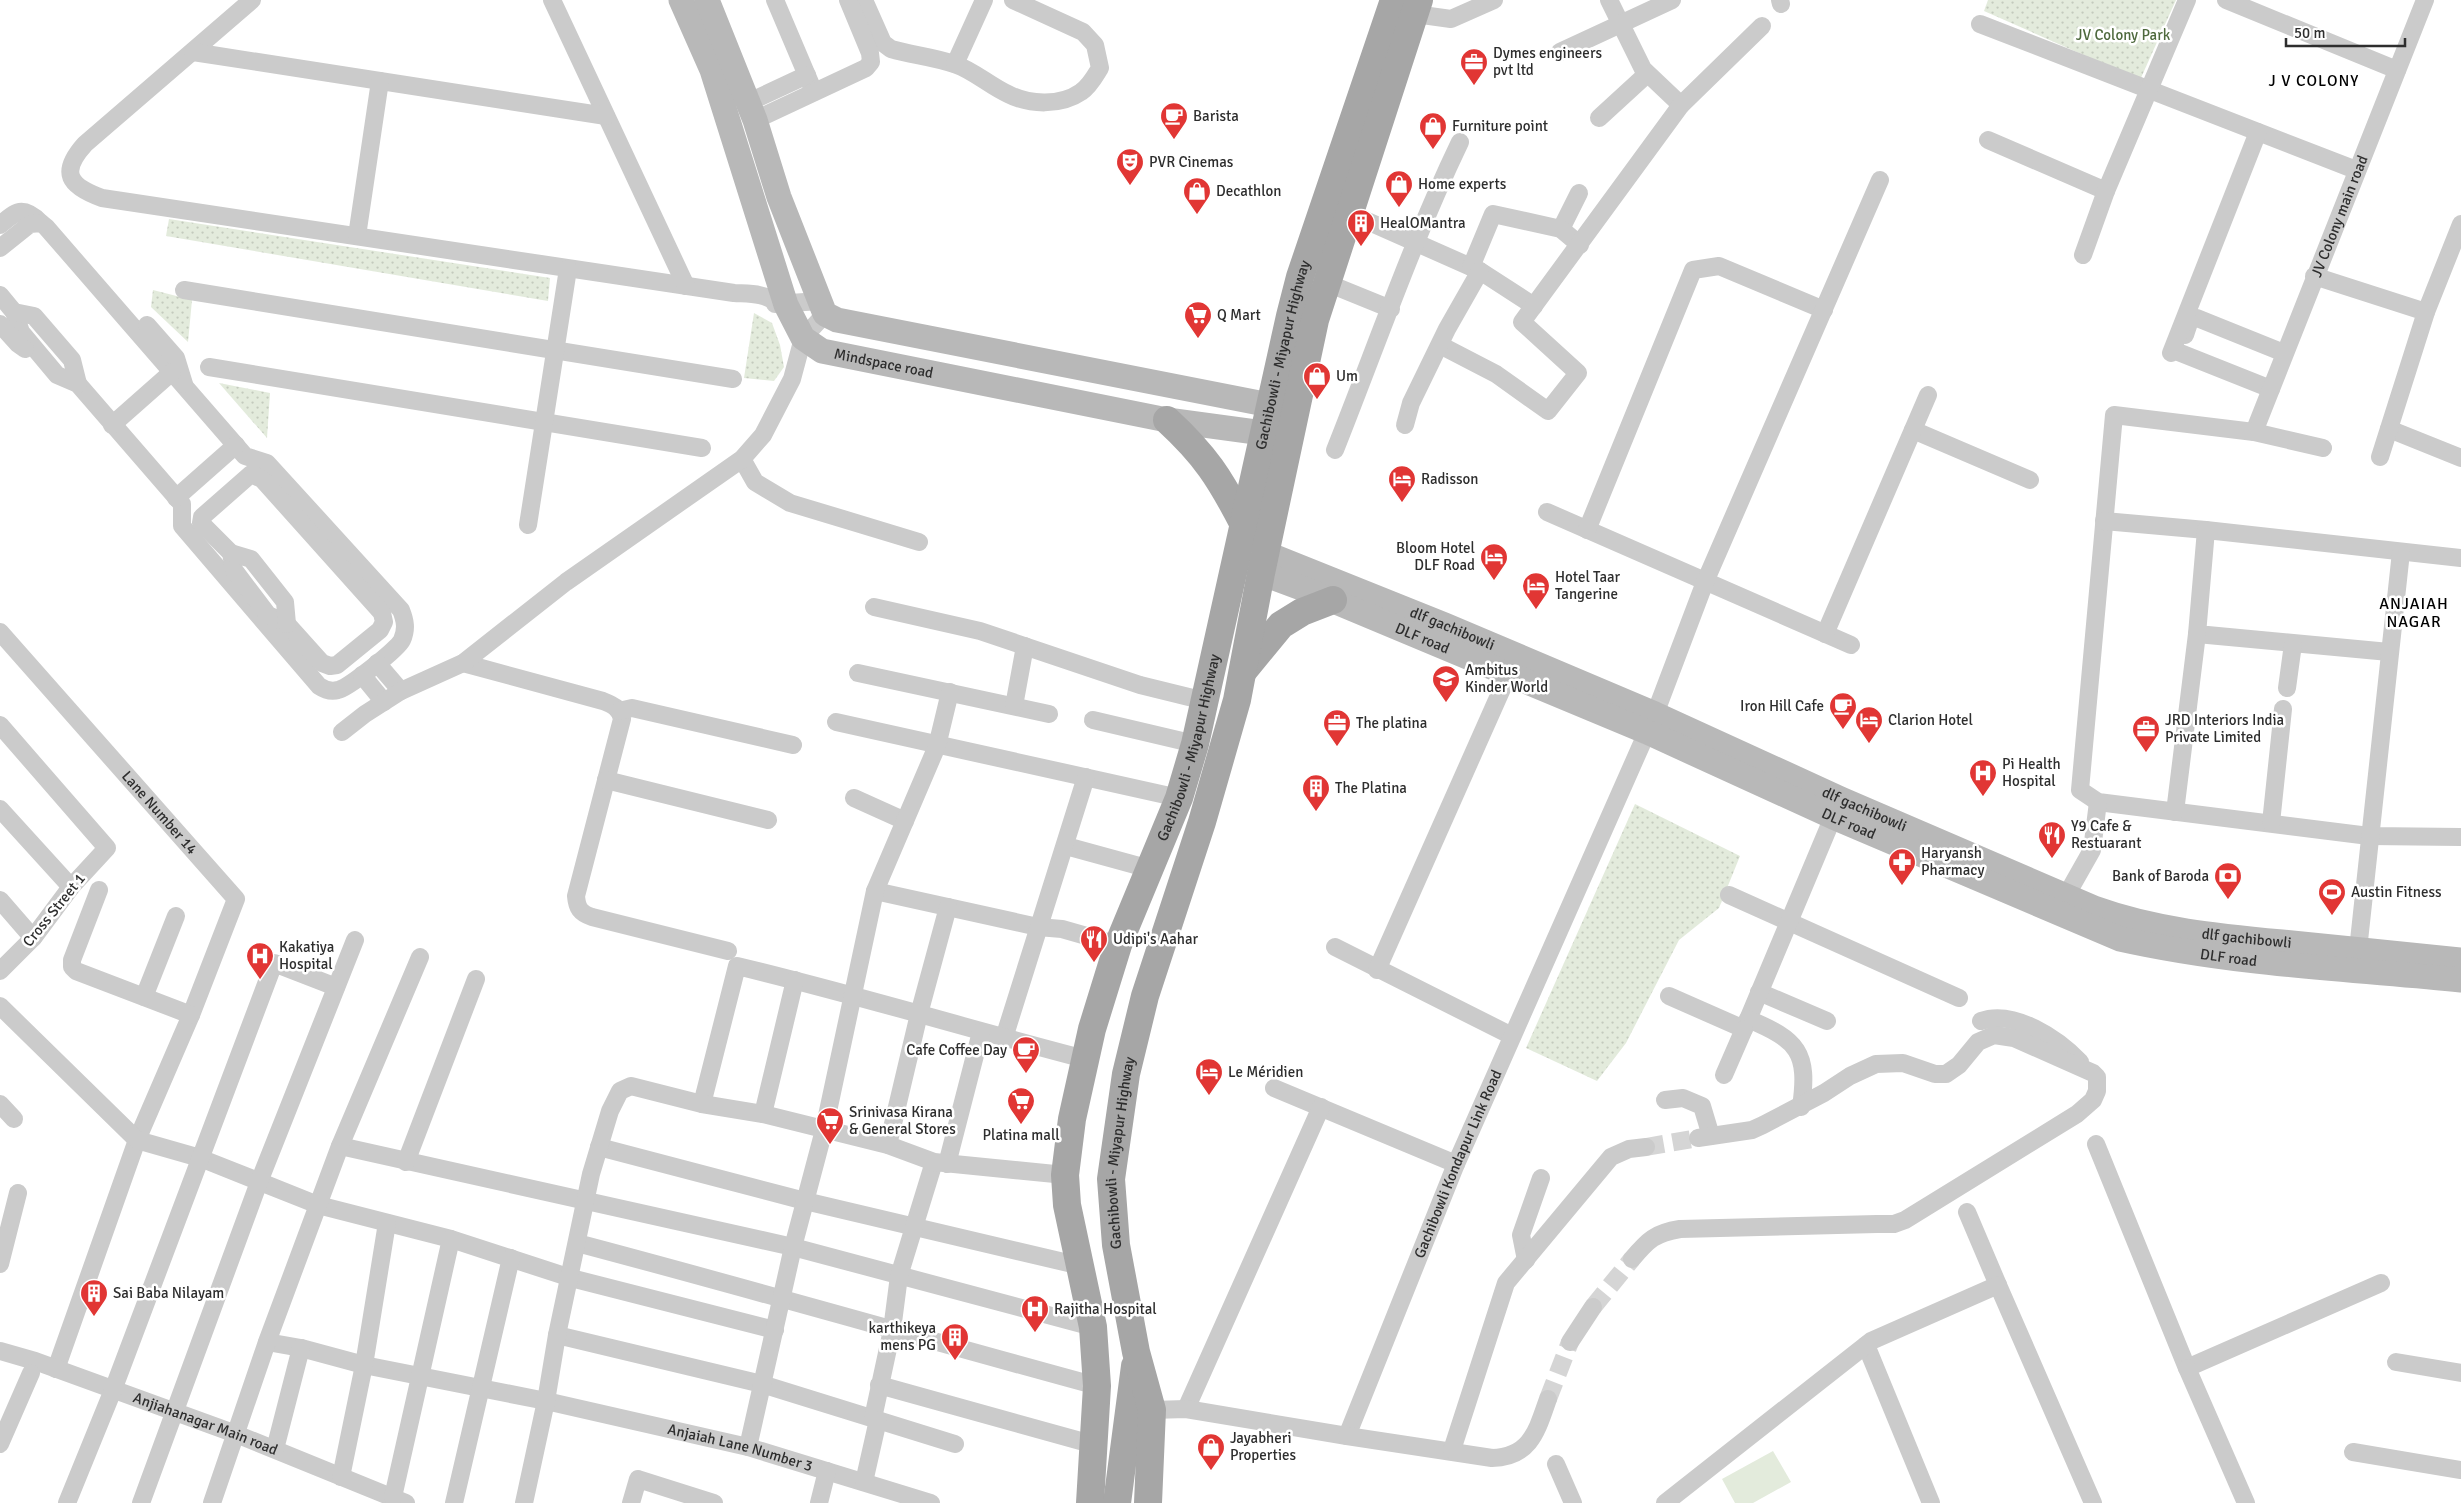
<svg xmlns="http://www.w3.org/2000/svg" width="2461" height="1503" viewBox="0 0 2461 1503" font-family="Signika,sans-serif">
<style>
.grass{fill:#e3ebdc}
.park{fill:url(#park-dots)}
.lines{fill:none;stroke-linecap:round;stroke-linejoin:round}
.street-tunnel{stroke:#d5d5d5;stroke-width:18;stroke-dasharray:18 9;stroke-linecap:butt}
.street{stroke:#cbcbcb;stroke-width:18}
.secondary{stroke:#b8b8b8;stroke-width:25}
.primary{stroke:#a6a6a6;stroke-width:28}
.labels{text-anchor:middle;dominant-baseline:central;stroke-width:5;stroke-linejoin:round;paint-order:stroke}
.park-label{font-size:15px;fill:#4e693d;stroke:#fff}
.poi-label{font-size:15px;fill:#2e2e2e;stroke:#fff;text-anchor:start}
.street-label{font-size:15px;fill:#2e2e2e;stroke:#fff}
.neighbourhood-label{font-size:16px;letter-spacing:1px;fill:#000;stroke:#fff}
</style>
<defs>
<pattern id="park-dots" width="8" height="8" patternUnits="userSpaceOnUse" patternTransform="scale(1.25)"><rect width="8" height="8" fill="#e3ebdc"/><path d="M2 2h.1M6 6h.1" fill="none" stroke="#c3cabd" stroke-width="1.8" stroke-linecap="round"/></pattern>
</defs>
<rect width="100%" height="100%" fill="#fff"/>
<polygon class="grass" points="1773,1451 1791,1482 1753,1503 1735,1503 1722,1479"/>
<g class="park">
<polygon points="1988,0 2176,0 2140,80 1984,11"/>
<polygon points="169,219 550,278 548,301 166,236"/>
<polygon points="153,290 192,300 188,342 151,307"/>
<polygon points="754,313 772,323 780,345 784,367 774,381 744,378"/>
<polygon points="219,383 270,393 267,438"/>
<polygon points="1635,804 1740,856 1719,908 1679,940 1626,1043 1597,1081 1526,1048"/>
</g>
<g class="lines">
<g class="street-tunnel">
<polyline points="1646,1147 1698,1138"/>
<polyline points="1593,1307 1632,1259"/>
<polyline points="1548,1399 1570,1342"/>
</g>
<g class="street">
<path d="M252 0 85 144C59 173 69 186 102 198L734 293C751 294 764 293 777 303"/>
<polyline points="552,0 686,286"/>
<polyline points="775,0 814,92"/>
<path d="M864 0 883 43 891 49C912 55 934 57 954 64 973 70 990 86 1008 94 1029 105 1061 106 1081 92 1090 86 1095 76 1100 68L1095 45 1083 32 1013 0"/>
<polyline points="1609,0 1643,69 1681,105"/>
<polyline points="1780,0 1781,4"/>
<polyline points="2226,0 2397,70"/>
<polyline points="1415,14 1451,19 1494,0"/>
<polyline points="1980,24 2356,170"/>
<polyline points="193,52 606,116"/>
<polyline points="1560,52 1672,0"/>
<polyline points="955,64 984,0"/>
<polyline points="747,103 807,75"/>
<polyline points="1599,118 1647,74"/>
<polyline points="755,120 866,68 871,62 870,53 848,0"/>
<polyline points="1988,140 2106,191 2187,0"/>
<polyline points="1349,213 1480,271 1534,306"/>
<path d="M0 225C16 211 23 205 41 223"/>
<polyline points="1561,229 1579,193"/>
<polyline points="357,236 380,81"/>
<path d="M0 248 30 224 41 223 46 227 245 456 267 463 401 610C405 620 407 629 402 640 398 649 348 688 338 690 331 692 325 690 319 686L182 526V504L78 384 57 375 21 332 14 312 0 295"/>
<polyline points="2083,255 2106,191"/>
<polyline points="1471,267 1493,214 1561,229 1580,245"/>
<polyline points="2314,276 2426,312"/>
<polyline points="1327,283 1391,309"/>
<polyline points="184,290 733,379"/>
<polyline points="775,304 820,301"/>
<polyline points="14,312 34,316 72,360 78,384"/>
<polyline points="0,324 18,344 25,349"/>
<polyline points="147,325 176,358 184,384"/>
<polyline points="2185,335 2190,320 2197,318 2284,353"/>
<polyline points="1440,345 1496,374 1548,411 1578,373 1522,322 1681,105 1762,26"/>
<polyline points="2173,350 2271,389"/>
<polyline points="2171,353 2258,132"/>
<polyline points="209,367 702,448"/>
<polyline points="112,425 172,372"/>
<polyline points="1405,425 1411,403 1447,329 1480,271"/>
<polyline points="2389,429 2461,458"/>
<polyline points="1913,430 2030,480"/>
<path id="s1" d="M2254 432 2425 0"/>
<polyline points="2323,448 2254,432 2114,415 2080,790 2098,802 2369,836 2461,837"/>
<path d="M1335 450C1376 347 1412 242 1460 142"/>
<polyline points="2380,457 2426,312 2461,224"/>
<polyline points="742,459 755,482 790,503 919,542"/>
<polygon points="251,474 262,479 382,613 384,622 380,630 337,665 330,666 322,663 287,624 268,615 234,570 231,553 201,523 202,517"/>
<polyline points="176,498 236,445"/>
<polyline points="1547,512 1851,645"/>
<polyline points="2104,521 2206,530 2461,558"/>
<polyline points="528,525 568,269"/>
<polyline points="1587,530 1693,270 1719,266 1824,310"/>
<polyline points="2206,530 2197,634 2389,652"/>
<polyline points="231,553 251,559 285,602 287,624"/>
<polyline points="874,607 980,631 1140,685 1205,701"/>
<path id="s2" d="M0 632 236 899 191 1015 137 1140 56 1369"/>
<polyline points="1825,634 1928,395"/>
<polyline points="377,663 401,691"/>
<path d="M463 663 603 701C613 705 620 708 622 719L576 896C577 908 580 913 592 917L728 951"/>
<polyline points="858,673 1049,714"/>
<polyline points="362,675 384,702"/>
<polyline points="2287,688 2293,644"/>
<polyline points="1014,706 1025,646"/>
<polyline points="619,711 632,708 793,745"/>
<polyline points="1093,720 1195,744"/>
<polyline points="836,722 1179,798"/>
<polyline points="0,725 107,848 71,887 33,938 0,971"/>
<polyline points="342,732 365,714 401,691 463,663 566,582 742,459 763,435 792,379 803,338 825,314"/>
<polyline points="606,780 768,820"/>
<polyline points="854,798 905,821"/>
<polyline points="0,809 71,887"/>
<polyline points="2175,812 2197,634"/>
<polyline points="2271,823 2283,709"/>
<polyline points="1066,846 1150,869"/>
<polyline points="99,890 72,960 72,967 76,971 191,1015"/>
<polyline points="875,891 1038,927 1062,929 1118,945"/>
<polyline points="1729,895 1959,998"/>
<polyline points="2066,896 2092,850 2098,802"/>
<polyline points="0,900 33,938"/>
<polyline points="1335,947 1512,1036"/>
<polyline points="2358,950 2401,552"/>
<polyline points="1377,970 1509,673"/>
<polyline points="1759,992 1827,1021"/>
<polyline points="1669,996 1744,1029 1833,817"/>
<polyline points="144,997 176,916"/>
<polyline points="0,1006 137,1140 200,1158 318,1205 451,1239 571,1278 775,1330"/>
<path d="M1748 1019C1798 1040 1809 1052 1801 1107"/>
<path d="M1981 1021C2014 1009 2058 1039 2080 1062"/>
<polyline points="1004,1038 1086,777"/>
<polyline points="1724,1075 1744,1029"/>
<polyline points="1274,1088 1456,1164"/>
<polyline points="1665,1100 1683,1098 1702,1106 1711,1136"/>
<polyline points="0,1104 14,1119"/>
<path d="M702 1104 737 966C854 994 969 1029 1085 1059"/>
<polyline points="763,1114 795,980"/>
<polyline points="2096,1144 2187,1368 2381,1283"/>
<polyline points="888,1145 919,1014 948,907"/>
<polyline points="340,1146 793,1247 1093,1327"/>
<polyline points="599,1147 805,1201 1081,1266"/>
<polyline points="406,1162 476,979"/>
<polyline points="947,1164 981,1032"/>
<polyline points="1967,1212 1998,1285"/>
<path d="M577 1243C751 1289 924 1339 1097 1386"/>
<path d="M1632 1259C1648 1240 1655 1233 1680 1229L1877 1224H1894L1905 1220 2077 1114 2093 1100 2097 1091V1077L2093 1073 2014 1038 1994 1035 1978 1042 1959 1065 1946 1074H1935L1903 1063 1876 1064 1850 1076 1824 1093 1763 1125 1752 1130 1698 1138"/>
<polyline points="1526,1260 1521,1235 1541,1178"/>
<polyline points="0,1264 18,1193"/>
<polyline points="557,1335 762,1384 955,1444"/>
<path id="s3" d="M267 1342 301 1348 364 1365 546 1401 748 1447 931 1503"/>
<polyline points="1570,1342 1593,1307"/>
<polyline points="1866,1345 1931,1503"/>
<path id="s4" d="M0 1351 35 1361 236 1434 406 1503"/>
<polyline points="2396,1362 2461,1373"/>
<polyline points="2187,1368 2246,1503"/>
<polyline points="879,1385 1095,1445"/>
<polyline points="1186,1409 1321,1107"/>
<path id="s5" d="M1152 1410 1186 1409 1347 1436 1456 1164 1655 714 1705 582 1880 180"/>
<polyline points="873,1418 892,1330 899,1276 934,1162"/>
<path d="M1347 1436 1492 1458C1531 1457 1537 1430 1548 1399"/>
<polyline points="0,1444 31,1373"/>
<polyline points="748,1447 793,1247 824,1130 875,891 937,746 950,692"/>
<polyline points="275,1449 301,1348"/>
<polyline points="1452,1450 1506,1283 1611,1157 1629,1149 1646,1147"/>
<polyline points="2353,1452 2461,1470"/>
<polyline points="1556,1464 1573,1503"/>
<polyline points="341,1477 364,1365 387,1223"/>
<polyline points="864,1482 878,1420"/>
<polyline points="393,1497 451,1239"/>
<polyline points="67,1503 113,1390 274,963 336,987"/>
<polyline points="141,1503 259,1182 355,940"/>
<polyline points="212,1503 267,1342 340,1146 420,957"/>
<polyline points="454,1503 511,1258"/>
<polyline points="524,1503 546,1401 557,1335 591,1174 610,1111 620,1091 631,1086 702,1104 763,1114 888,1145 934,1162 1065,1175"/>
<polyline points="631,1503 638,1479 714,1503"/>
<polyline points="819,1503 827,1471"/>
<polyline points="1665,1503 1871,1341 1998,1285 2093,1503"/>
</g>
<g class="secondary">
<path id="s6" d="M681 0 712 70 786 305 803 338 822 351 1167 420 1263 433"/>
<polyline points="707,0 755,120 779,197 825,314 837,320 1270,405"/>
<path id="s7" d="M1265 553 1445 625 1655 714 1841 799 2094 908C2155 930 2218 936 2282 942 2342 948 2401 954 2461 960"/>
<path id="s8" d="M1261 573 1312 592 1647 732 1833 817 2120 939C2232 964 2348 969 2461 980"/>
</g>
<g class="primary">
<path d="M1167 420C1205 455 1220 478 1244 525"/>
<polyline points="1244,670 1281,625 1302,612 1333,600"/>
<path id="s9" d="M1090 1503 1097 1386 1093 1327 1067 1205 1065 1175 1072 1119 1092 1029 1118 945 1179 798 1195 744 1290 316 1300 277 1394 0"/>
<polyline points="1117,1503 1135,1366"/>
<path id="s10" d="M1148 1503 1152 1410 1136 1352 1116 1245 1111 1179 1126 1074 1145 996 1202 822 1237 700 1261 573 1315 320 1419 0"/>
</g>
</g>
<defs>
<g id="office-pin" transform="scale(1.4375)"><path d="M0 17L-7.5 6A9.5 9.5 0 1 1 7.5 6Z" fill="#e13634" stroke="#fff"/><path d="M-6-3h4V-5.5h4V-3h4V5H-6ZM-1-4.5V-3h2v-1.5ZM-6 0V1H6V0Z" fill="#fff"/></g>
<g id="cafe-pin" transform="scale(1.4375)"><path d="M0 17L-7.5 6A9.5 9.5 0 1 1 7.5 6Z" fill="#e13634" stroke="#fff"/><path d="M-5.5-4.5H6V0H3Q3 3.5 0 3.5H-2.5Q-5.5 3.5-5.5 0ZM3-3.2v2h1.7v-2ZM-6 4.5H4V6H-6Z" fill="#fff"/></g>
<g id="shop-pin" transform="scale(1.4375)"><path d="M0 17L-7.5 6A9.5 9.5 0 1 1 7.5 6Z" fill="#e13634" stroke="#fff"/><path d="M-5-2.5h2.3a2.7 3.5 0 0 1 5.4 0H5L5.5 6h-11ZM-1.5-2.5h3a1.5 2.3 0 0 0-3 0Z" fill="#fff"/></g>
<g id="theatre-pin" transform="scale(1.4375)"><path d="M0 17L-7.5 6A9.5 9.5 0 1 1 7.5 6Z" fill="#e13634" stroke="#fff"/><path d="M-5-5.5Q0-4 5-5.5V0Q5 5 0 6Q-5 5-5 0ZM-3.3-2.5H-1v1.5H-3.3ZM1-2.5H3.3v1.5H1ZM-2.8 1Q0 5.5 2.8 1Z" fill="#fff"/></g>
<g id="building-pin" transform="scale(1.4375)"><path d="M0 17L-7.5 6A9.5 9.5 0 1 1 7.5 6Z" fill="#e13634" stroke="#fff"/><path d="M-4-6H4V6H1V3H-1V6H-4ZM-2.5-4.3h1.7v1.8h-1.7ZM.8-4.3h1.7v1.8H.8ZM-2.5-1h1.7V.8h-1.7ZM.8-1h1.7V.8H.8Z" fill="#fff"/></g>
<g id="supermarket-pin" transform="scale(1.4375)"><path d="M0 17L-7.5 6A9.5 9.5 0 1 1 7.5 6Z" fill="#e13634" stroke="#fff"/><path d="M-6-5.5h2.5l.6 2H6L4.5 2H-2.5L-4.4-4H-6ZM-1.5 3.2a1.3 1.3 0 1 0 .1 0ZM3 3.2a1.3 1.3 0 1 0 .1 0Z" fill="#fff"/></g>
<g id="hotel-pin" transform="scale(1.4375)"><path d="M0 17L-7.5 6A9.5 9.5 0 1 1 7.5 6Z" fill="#e13634" stroke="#fff"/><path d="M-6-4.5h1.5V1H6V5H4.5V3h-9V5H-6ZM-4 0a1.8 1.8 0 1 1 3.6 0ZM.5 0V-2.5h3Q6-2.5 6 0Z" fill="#fff"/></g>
<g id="school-pin" transform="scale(1.4375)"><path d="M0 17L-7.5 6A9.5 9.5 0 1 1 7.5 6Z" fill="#e13634" stroke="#fff"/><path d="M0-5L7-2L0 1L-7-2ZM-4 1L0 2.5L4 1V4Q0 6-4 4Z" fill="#fff"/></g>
<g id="hospital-pin" transform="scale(1.4375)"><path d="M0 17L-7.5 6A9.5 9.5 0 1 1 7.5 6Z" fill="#e13634" stroke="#fff"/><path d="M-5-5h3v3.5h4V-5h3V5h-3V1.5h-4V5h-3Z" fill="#fff"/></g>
<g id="restaurant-pin" transform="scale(1.4375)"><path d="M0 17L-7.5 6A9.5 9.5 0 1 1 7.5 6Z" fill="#e13634" stroke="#fff"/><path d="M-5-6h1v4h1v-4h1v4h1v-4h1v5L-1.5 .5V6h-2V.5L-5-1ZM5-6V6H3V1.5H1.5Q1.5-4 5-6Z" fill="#fff"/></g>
<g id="pharmacy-pin" transform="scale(1.4375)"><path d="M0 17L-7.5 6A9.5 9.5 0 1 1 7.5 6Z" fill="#e13634" stroke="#fff"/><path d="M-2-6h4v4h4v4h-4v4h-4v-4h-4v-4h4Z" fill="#fff"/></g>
<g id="bank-pin" transform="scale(1.4375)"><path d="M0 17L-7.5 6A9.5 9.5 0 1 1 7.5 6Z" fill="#e13634" stroke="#fff"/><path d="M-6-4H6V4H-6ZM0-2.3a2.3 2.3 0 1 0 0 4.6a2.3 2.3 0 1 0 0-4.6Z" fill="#fff"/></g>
<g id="stadium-pin" transform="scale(1.4375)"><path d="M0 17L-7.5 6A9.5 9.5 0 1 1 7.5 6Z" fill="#e13634" stroke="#fff"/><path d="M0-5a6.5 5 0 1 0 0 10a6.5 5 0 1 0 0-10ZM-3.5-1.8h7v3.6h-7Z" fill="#fff"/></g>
</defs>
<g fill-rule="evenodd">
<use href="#office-pin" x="1474" y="62"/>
<use href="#cafe-pin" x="1174" y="116"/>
<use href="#shop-pin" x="1433" y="126"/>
<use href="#theatre-pin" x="1130" y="162"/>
<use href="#shop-pin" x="1399" y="184"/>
<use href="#shop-pin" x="1197" y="191"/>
<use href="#building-pin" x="1361" y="223"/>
<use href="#supermarket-pin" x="1198" y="315"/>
<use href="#shop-pin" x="1317" y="376"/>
<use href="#hotel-pin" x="1402" y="479"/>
<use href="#hotel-pin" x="1494" y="557"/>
<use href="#hotel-pin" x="1536" y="586"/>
<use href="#school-pin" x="1446" y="679"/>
<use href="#cafe-pin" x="1843" y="706"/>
<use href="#hotel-pin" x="1869" y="720"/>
<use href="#office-pin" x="1337" y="723"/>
<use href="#office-pin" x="2146" y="729"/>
<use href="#hospital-pin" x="1983" y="773"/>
<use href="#building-pin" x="1316" y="788"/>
<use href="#restaurant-pin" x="2052" y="835"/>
<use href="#pharmacy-pin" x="1902" y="862"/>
<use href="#bank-pin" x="2228" y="876"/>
<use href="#stadium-pin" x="2332" y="892"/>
<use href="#restaurant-pin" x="1094" y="939"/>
<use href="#hospital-pin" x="260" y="956"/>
<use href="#cafe-pin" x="1026" y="1050"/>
<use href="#hotel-pin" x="1209" y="1072"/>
<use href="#supermarket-pin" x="1021" y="1101"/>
<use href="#supermarket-pin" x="830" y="1121"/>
<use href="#building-pin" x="94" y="1293"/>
<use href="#hospital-pin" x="1035" y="1309"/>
<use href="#building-pin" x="955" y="1337"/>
<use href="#shop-pin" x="1211" y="1447"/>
</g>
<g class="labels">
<g class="park-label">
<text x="2123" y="35">JV Colony Park</text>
</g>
<g class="poi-label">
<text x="1493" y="53">Dymes engineers<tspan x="1493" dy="17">pvt ltd</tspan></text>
<text x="1193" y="116">Barista</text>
<text x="1452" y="126">Furniture point</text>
<text x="1149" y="162">PVR Cinemas</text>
<text x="1418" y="184">Home experts</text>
<text x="1216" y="191">Decathlon</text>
<text x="1380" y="223">HealOMantra</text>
<text x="1217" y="315">Q Mart</text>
<text x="1336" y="376">Um</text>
<text x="1421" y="479">Radisson</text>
<text x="1475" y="548" text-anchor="end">Bloom Hotel<tspan x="1475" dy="17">DLF Road</tspan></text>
<text x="1555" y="577">Hotel Taar<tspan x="1555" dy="17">Tangerine</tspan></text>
<text x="1465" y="670">Ambitus<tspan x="1465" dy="17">Kinder World</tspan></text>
<text x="1824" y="706" text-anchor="end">Iron Hill Cafe</text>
<text x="1888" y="720">Clarion Hotel</text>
<text x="2165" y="720">JRD Interiors India<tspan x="2165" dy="17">Private Limited</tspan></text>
<text x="1356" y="723">The platina</text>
<text x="2002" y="764">Pi Health<tspan x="2002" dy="17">Hospital</tspan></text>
<text x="1335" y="788">The Platina</text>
<text x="2071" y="826">Y9 Cafe &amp;<tspan x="2071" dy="17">Restuarant</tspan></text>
<text x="1921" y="853">Haryansh<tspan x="1921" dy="17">Pharmacy</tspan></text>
<text x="2209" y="876" text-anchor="end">Bank of Baroda</text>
<text x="2351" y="892">Austin Fitness</text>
<text x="1113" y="939">Udipi's Aahar</text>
<text x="279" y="947">Kakatiya<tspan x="279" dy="17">Hospital</tspan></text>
<text x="1007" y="1050" text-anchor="end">Cafe Coffee Day</text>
<text x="1228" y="1072">Le Méridien</text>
<text x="849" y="1112">Srinivasa Kirana<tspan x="849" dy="17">&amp; General Stores</tspan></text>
<text x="1021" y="1135" text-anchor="middle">Platina mall</text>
<text x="113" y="1293">Sai Baba Nilayam</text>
<text x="1054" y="1309">Rajitha Hospital</text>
<text x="936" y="1328" text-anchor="end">karthikeya<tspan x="936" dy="17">mens PG</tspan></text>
<text x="1230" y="1438">Jayabheri<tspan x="1230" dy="17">Properties</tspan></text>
</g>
<g class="street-label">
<text stroke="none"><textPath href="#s1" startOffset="232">JV Colony main road</textPath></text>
<text stroke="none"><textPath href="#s9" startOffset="1182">Gachibowli - Miyapur Highway</textPath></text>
<text stroke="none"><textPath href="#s6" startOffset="446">Mindspace road</textPath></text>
<text stroke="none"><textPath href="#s7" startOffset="202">dlf gachibowli</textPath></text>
<text stroke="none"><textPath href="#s8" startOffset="174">DLF road</textPath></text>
<text stroke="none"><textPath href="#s9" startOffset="778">Gachibowli - Miyapur Highway</textPath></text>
<text stroke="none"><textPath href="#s7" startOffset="652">dlf gachibowli</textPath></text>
<text stroke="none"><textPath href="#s2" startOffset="241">Lane Number 14</textPath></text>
<text stroke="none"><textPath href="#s8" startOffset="639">DLF road</textPath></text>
<text transform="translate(54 910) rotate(-51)">Cross Street 1</text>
<text stroke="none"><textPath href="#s7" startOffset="1058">dlf gachibowli</textPath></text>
<text stroke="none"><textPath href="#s8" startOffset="1044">DLF road</textPath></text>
<text stroke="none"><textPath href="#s10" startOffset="355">Gachibowli - Miyapur Highway</textPath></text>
<text stroke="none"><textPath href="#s5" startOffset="491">Gachibowli Kondapur Link Road</textPath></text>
<text stroke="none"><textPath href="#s4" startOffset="218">Anjiahanagar Main road</textPath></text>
<text stroke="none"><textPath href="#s3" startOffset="485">Anjaiah Lane Number 3</textPath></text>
</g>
<g class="neighbourhood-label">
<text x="2314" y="81">J V COLONY</text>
<text x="2414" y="604">ANJAIAH<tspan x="2414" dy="18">NAGAR</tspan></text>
</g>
</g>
<path d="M2286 38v8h119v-8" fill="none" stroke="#2e2e2e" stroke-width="2.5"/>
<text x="2294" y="38" font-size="15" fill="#2e2e2e" stroke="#ffffff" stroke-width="4" paint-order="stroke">50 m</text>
</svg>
